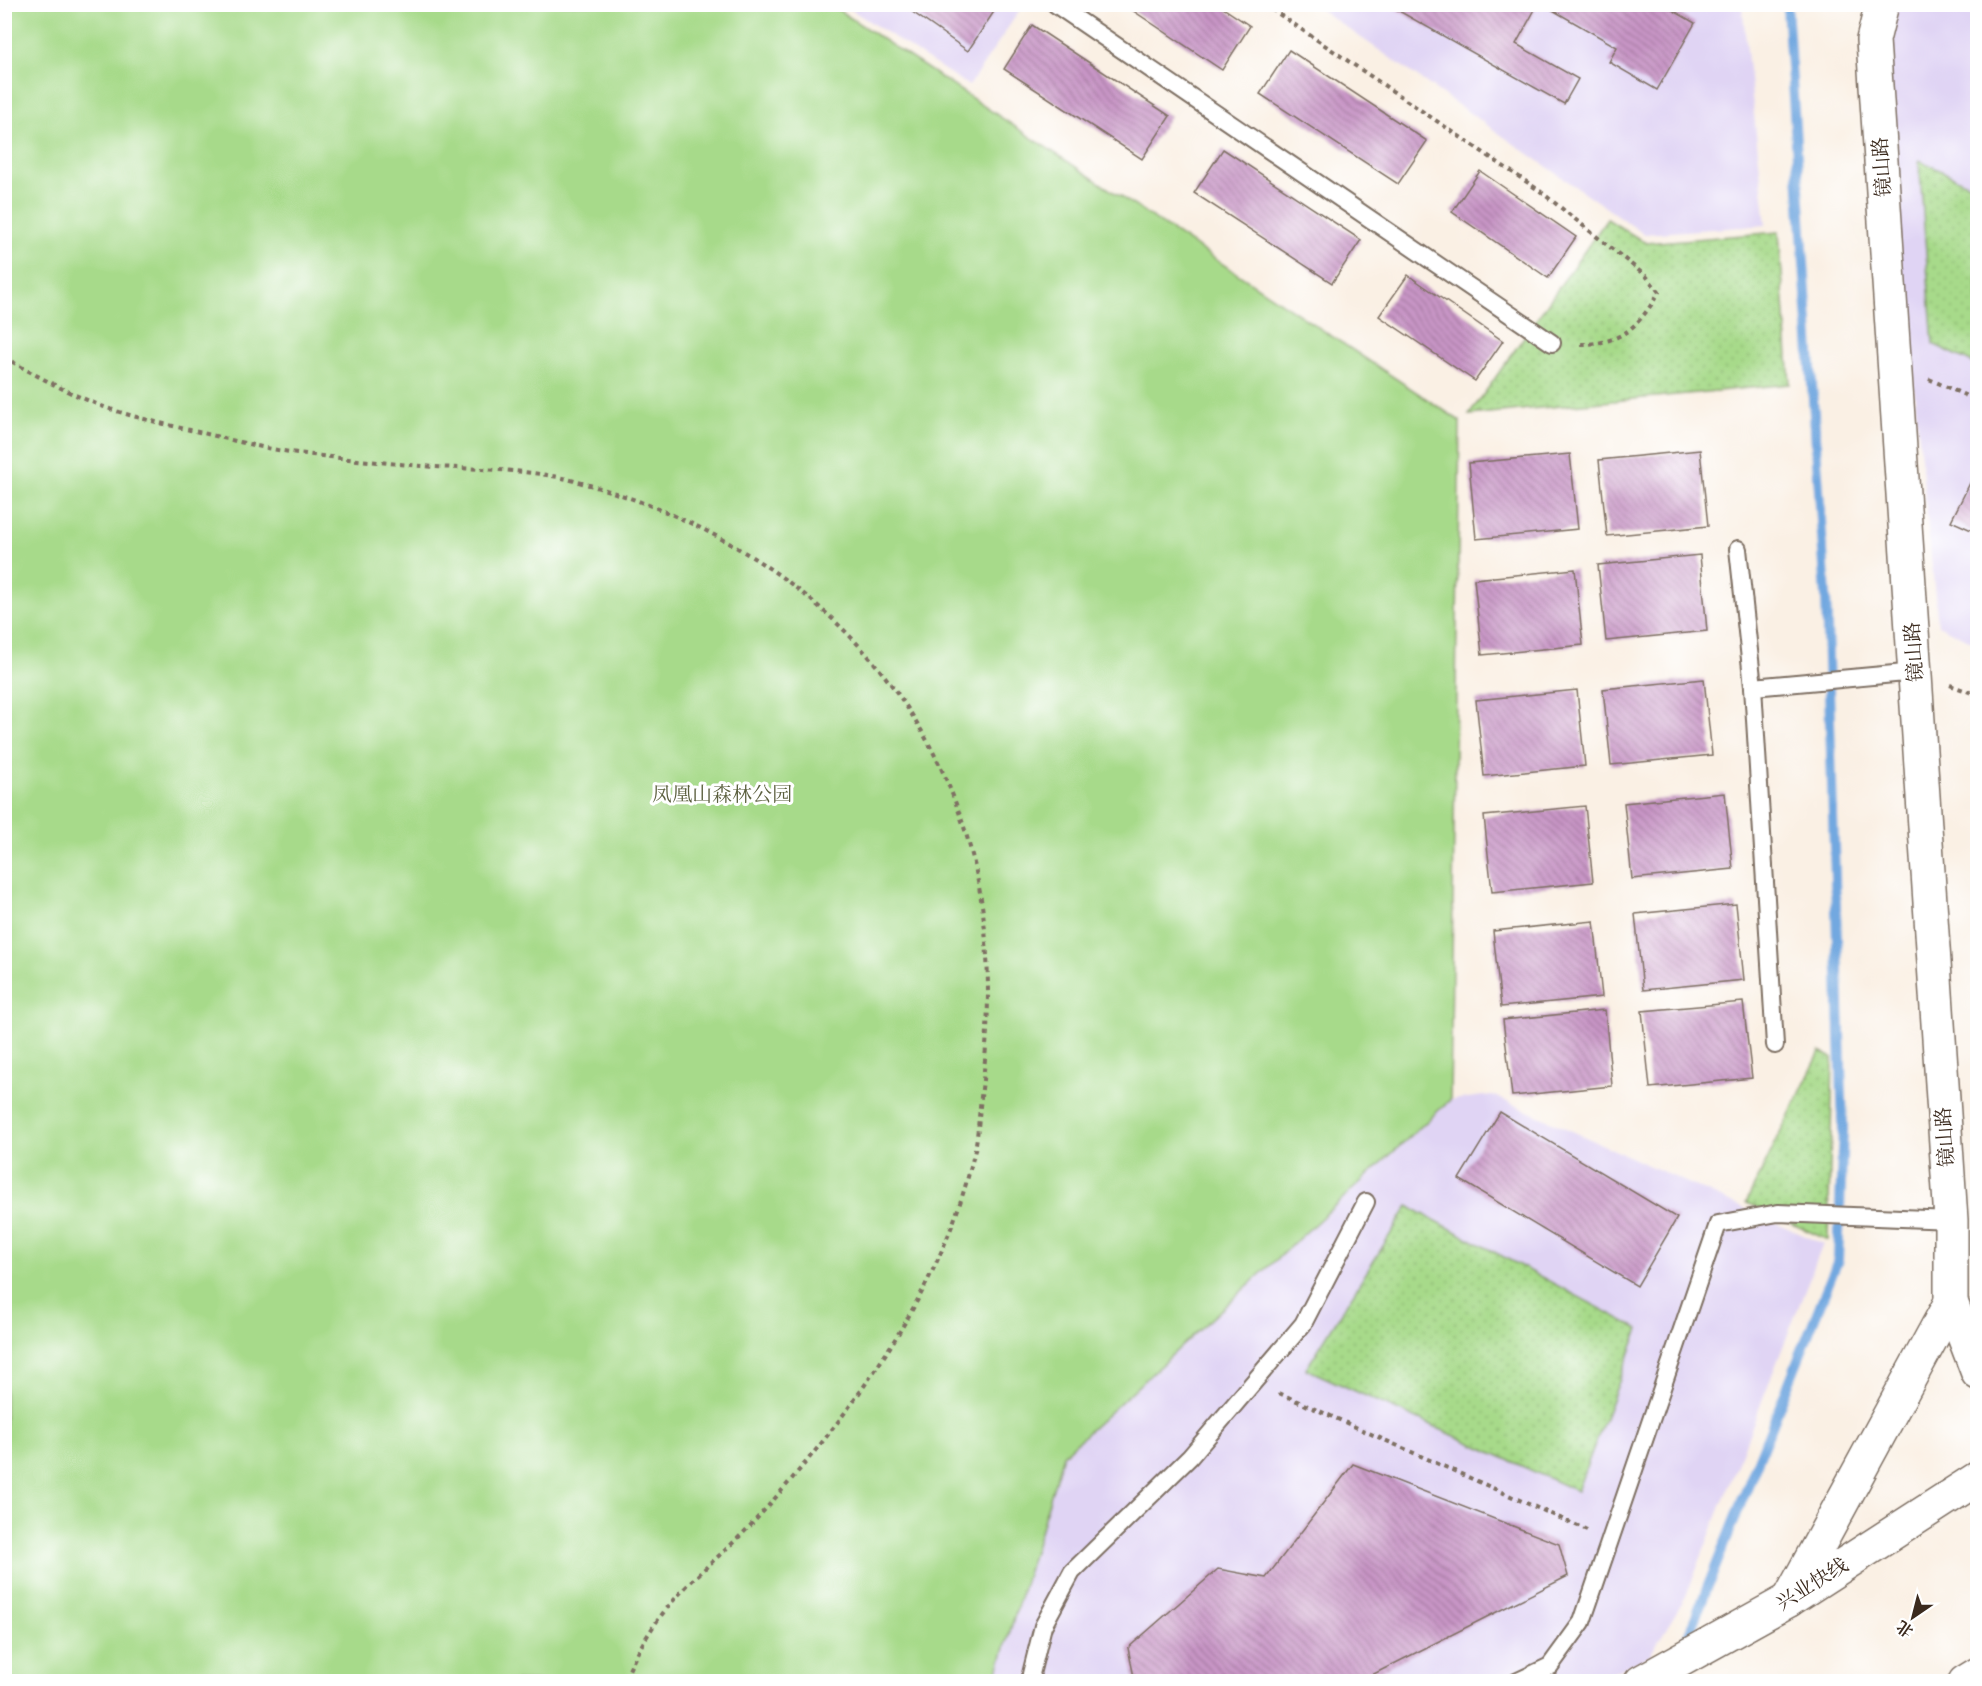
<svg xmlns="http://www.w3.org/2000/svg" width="1982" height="1686" viewBox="0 0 1982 1686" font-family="Cardo,'Noto Serif SC',serif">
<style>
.built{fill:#e0d4f4}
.grass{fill:url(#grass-dots);stroke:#718254;stroke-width:1.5}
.green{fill:#a7da8a;stroke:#718254;stroke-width:1.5}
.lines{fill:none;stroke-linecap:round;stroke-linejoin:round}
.stream{stroke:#72a8e0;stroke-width:10}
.building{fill:url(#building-back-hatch)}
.lane-casing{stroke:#7e6f63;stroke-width:20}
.street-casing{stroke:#7e6f63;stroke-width:36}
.primary-casing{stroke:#7e6f63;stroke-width:36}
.path{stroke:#7e6f63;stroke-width:4;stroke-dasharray:4.5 4.5;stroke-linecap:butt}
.lane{stroke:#fff;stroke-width:16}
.street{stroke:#fff;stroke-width:33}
.primary{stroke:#fff;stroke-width:33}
.labels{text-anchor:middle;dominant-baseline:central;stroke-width:6;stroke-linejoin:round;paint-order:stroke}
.street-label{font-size:20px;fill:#3b2a1e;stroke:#fff}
.park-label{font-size:20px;fill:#5b5f3e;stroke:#fff}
</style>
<defs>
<pattern id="grass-dots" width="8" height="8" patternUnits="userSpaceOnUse" patternTransform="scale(1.5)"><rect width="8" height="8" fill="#a7da8a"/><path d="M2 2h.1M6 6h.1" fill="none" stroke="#91bb77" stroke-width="1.8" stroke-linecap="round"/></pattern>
<pattern id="building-back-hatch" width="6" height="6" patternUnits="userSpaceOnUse" patternTransform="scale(1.5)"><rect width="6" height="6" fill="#c895c6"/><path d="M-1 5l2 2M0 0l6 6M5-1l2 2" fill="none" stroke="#a47aa0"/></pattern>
</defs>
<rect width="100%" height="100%" fill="#fff"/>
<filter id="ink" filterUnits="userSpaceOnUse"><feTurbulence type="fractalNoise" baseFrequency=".0167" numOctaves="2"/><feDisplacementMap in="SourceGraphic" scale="12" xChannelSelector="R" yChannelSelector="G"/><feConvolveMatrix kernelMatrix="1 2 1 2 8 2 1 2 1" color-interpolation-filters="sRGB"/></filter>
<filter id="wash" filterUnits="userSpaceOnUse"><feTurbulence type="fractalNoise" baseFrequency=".008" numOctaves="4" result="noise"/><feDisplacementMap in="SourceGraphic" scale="24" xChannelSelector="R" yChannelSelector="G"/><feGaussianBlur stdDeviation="1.35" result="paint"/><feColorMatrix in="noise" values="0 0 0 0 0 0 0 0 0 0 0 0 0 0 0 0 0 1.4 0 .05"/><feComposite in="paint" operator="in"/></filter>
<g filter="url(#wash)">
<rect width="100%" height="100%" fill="#faf0e4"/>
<g class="built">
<polygon points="844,5 1023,5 969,86"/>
<polygon points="1314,5 1742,5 1766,225 1644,234"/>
<polygon points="1875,5 1951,5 1977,17 1977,644 1938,625"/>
<polygon points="1492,1095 1823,1244 1686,1596 1650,1655 1593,1682 995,1682 1063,1456 1451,1100"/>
</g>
<g class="grass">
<polygon points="1919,160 1977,188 1978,360 1975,364 1933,344"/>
<polygon points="1607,219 1646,243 1779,232 1790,384 1469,415"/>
<polygon points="1820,1052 1833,1058 1828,1240 1746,1203"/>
<polygon points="1408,1206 1639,1329 1577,1491 1306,1369"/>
</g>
<polygon class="green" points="5,4 831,5 1460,421 1450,1100 1063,1455 995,1681 5,1681"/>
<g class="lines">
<polyline class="stream" points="1682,1651 1838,1260 1843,1129 1826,596 1787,6"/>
</g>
<g id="blocks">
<g class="building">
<polygon points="901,4 999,4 968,51"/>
<polygon points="1123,4 1217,4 1250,26 1222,70"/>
<polygon points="1391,4 1538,4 1516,44 1578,79 1564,104 1390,6"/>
<polygon points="1542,4 1662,4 1695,23 1657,90 1609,62 1617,47"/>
<polygon points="1032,25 1170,116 1142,159 1004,69"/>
<polygon points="1289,50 1427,141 1398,184 1260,94"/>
<polygon points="1223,149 1361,240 1332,283 1194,193"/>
<polygon points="1480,171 1576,237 1548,278 1452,212"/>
<polygon points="1408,275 1503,341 1475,381 1379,316"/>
<polygon points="1700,450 1708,526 1607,536 1599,460"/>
<polygon points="1570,454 1578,529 1476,539 1469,463"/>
<polygon points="1978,467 1978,533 1951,521"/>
<polygon points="1700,555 1707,631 1606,641 1598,565"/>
<polygon points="1575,569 1583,645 1482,655 1474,579"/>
<polygon points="1704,679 1712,755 1611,765 1603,689"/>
<polygon points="1577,690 1585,766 1484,776 1476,700"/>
<polygon points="1725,793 1733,869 1632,879 1624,803"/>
<polygon points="1585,806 1593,882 1492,892 1484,816"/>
<polygon points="1736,904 1744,980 1643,990 1635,914"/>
<polygon points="1594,921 1602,997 1501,1007 1493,931"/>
<polygon points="1743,1002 1752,1078 1650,1088 1642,1011"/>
<polygon points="1605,1010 1612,1086 1512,1096 1503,1020"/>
<polygon points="1500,1112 1677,1218 1637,1286 1459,1179"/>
<polygon points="1353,1464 1559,1544 1568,1576 1358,1682 1135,1682 1128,1648 1218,1569 1266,1578"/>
</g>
</g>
</g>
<g filter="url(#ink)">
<use href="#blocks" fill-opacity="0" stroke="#7e6f63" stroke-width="1.5"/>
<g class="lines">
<g class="lane-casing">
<g id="lane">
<polyline points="1055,4 1552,343"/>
<polyline points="1738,549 1753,687 1775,1045"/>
<polyline points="1753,687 1916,672"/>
<polyline points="1034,1682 1031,1674 1043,1626 1072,1572 1190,1457 1303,1324 1366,1202"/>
<polyline points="1516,1682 1550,1666 1582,1622 1718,1224 1778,1213 1951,1220"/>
</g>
</g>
<g class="street-casing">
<g id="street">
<polyline points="1882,4 1873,40 1951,1220 1951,1302 1978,1373"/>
<polyline points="1789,1600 1951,1302"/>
</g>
</g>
<g class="primary-casing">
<g id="primary">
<polyline points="1641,1682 1789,1600 1978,1478"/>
<polyline points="1965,1682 1978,1674"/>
</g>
</g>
<g class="path">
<path d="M1264 4 1540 191 1647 277 1659 292C1638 328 1620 345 1577 344"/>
<path d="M4 357C35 375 66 392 99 405 128 416 160 423 190 430 221 437 252 446 283 451 325 457 367 461 410 465 462 470 515 467 567 479 762 528 921 656 972 855 992 933 991 1018 981 1097 979 1115 978 1133 975 1150 967 1183 956 1219 942 1250 898 1351 823 1447 749 1527 725 1552 696 1574 673 1601 652 1625 636 1652 624 1682"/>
<polyline points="1929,379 1978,401"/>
<polyline points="1950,685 1978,695"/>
<polyline points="1279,1393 1587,1530"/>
</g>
<use href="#lane" class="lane"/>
<use href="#street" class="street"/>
<use href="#primary" class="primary"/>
</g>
</g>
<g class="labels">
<g class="street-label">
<text transform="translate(1882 167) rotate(-94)">镜山路</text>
<text transform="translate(1914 652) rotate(-94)">镜山路</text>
<text transform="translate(1945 1137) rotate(-94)">镜山路</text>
<text transform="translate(1812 1584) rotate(-32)">兴业快线</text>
</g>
<g class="park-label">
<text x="722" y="794">凤凰山森林公园</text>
</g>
</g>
<rect width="1982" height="1686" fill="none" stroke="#fff" stroke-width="24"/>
<g transform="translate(1913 1617) rotate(215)" stroke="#ffffff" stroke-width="4.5" paint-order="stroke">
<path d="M0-4.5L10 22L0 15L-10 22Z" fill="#3b2a1e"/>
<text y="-9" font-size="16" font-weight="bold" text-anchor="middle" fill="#3b2a1e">北</text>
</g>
</svg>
